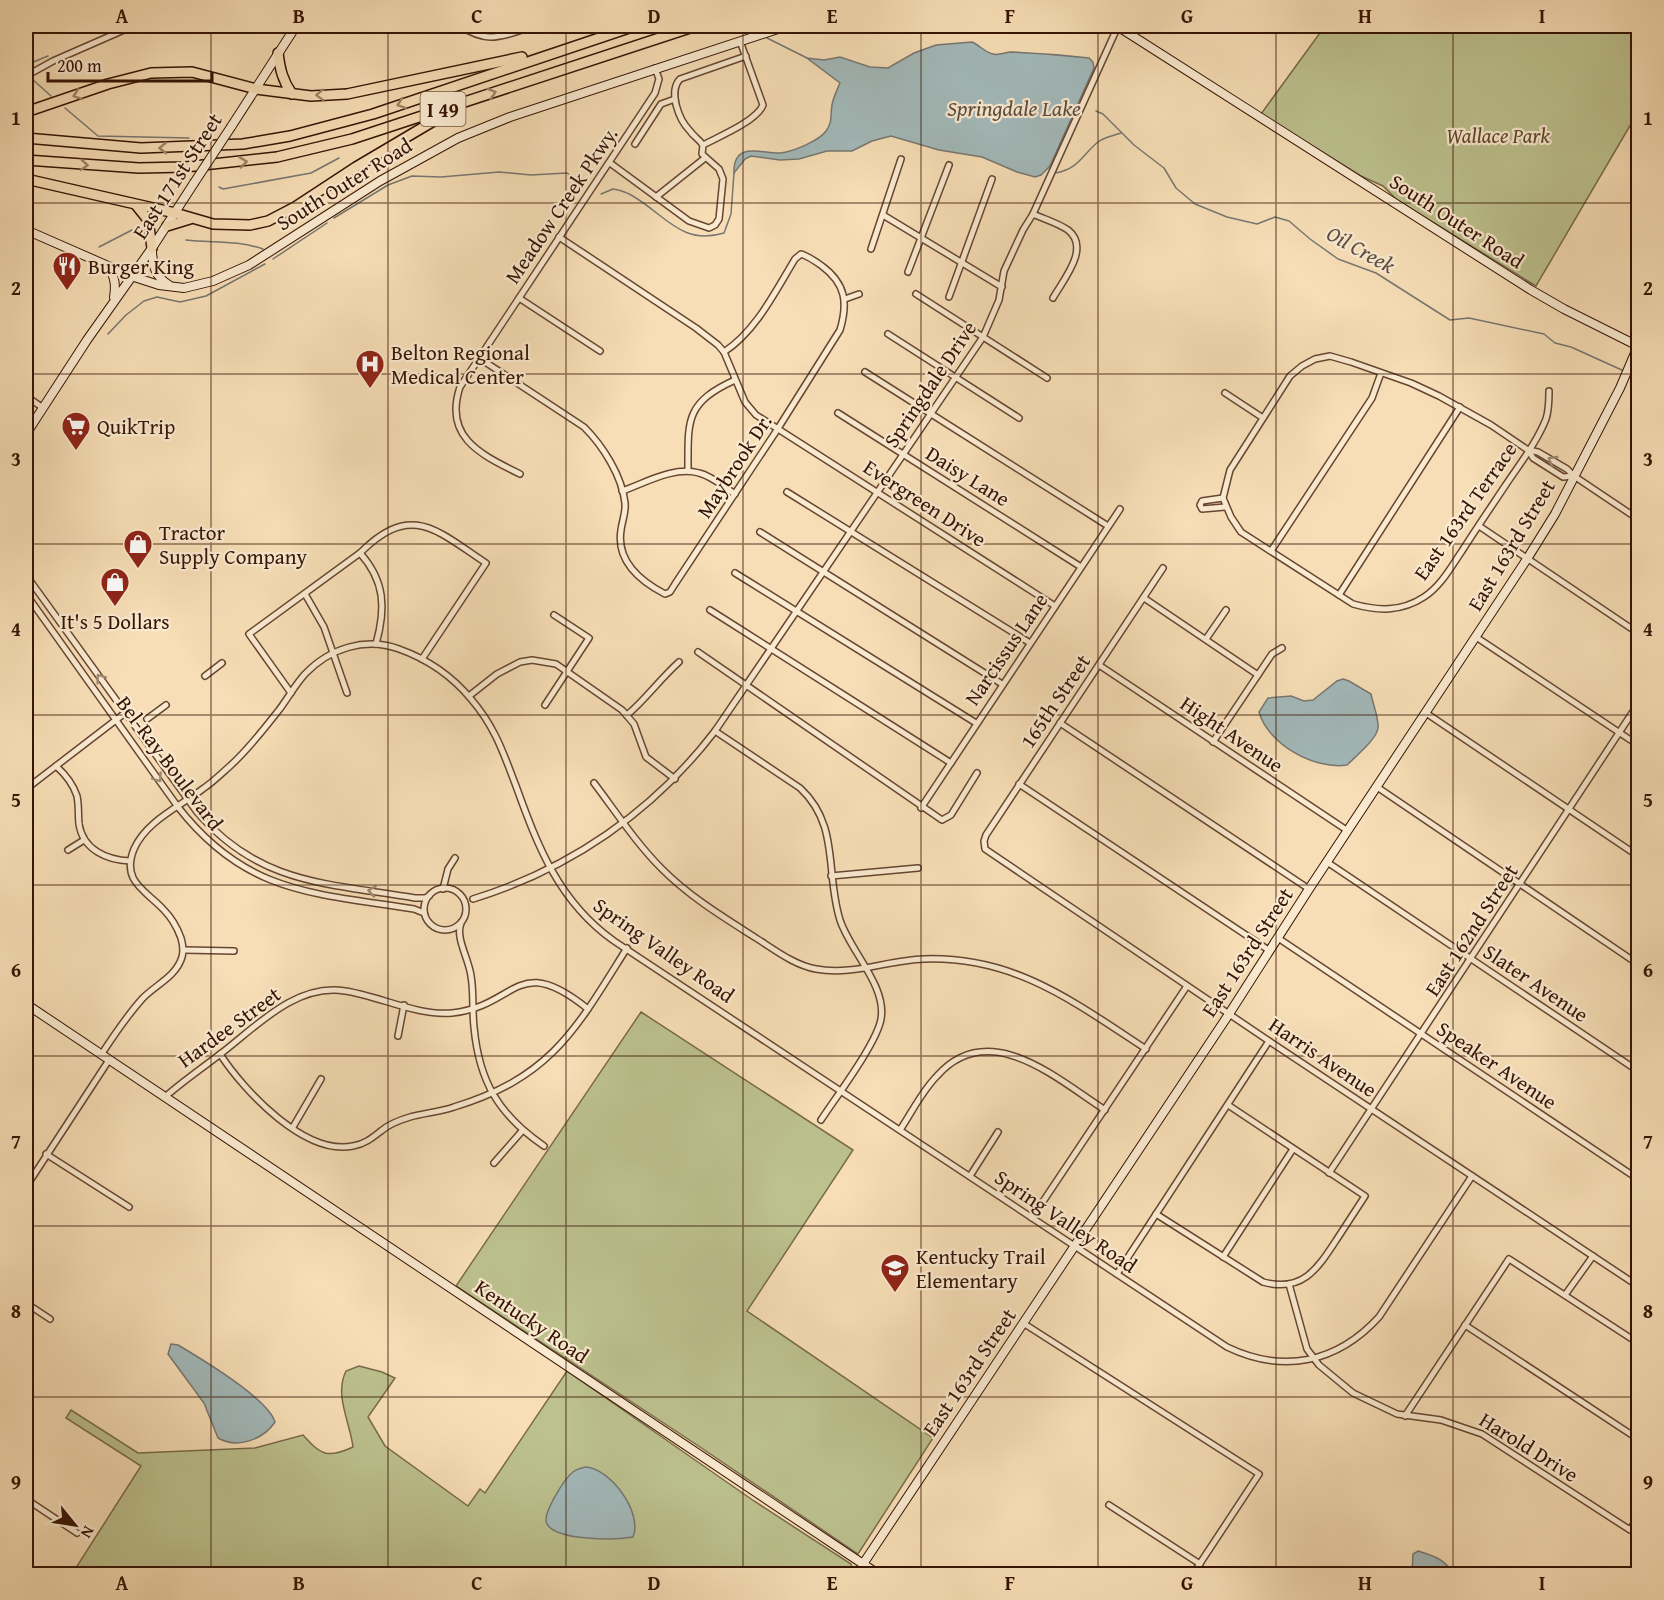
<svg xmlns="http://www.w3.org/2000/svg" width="1664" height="1600" viewBox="0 0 1664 1600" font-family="'Gentium Book Plus',serif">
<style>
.green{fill:#bcc18e;stroke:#796a4a;stroke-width:1.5}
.water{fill:#a2b9ba;stroke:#777772;stroke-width:1.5}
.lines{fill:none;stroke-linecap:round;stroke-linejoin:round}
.stream{stroke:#777772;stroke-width:1.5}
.street-casing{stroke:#664631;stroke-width:8}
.secondary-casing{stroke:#361405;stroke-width:10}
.highway-casing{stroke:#361405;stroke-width:12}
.street{stroke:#faead0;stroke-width:5}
.secondary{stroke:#faead0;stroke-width:8}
.highway{stroke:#f7deb6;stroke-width:9}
.secondary-bridge-casing{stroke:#361405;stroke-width:10;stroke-linecap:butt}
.secondary-bridge{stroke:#faead0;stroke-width:8}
.oneway{stroke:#a08366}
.oneway2{stroke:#a28a75}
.grid{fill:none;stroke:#361405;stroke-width:1.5;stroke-opacity:0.55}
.labels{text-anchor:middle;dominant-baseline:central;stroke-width:4.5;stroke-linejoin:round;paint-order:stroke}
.shield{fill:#faead0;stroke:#715442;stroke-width:1.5}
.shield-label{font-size:20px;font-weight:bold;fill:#361405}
.park-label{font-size:21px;font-style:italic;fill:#5e482e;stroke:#faead0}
.street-label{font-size:21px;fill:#361405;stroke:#faead0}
.poi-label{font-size:21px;fill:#361405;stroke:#faead0;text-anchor:start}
.water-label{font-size:22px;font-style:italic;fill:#5c4e44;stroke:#faead0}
.neatline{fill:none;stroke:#361405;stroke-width:2}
.grid-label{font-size:20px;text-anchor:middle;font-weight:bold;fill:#361405}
</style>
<rect width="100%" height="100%" fill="#f7deb6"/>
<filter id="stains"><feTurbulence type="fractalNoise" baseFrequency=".00333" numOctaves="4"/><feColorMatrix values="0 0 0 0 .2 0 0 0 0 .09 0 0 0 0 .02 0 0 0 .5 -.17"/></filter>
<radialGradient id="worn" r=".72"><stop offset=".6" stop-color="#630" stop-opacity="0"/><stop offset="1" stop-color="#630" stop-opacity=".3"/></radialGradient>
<g class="green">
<polygon points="1325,26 1638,26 1638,112 1536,286 1397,200 1383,186 1361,176 1261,114"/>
<polygon points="641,1012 853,1150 747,1311 933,1438 858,1554 700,1447 456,1286"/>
<path d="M359 1366 382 1372 395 1378 368 1417 385 1446 468 1506 480 1489 485 1493 567 1371 754 1501 851 1564 855 1574H72L141 1466 66 1418 71 1410 138 1453 255 1448 303 1435C321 1455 327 1459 353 1447 350 1422 334 1395 346 1371Z"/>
</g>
<g class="water">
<path d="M972 42C979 45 986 53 993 54 999 56 1005 52 1012 52 1038 53 1063 55 1089 58L1093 62 1094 68 1050 166 1041 175 1035 177 1017 172 982 157 939 150 891 136 872 141 852 151H827L799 159 780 160 751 156 745 159 734 173C733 140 763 154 780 153 792 152 819 141 826 131 833 122 830 115 832 105 833 98 837 90 840 83L807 58 824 60 840 57 870 67 888 68 914 53 936 45Z"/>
<path d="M1343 679 1349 681 1371 694C1373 705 1379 718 1378 728 1377 739 1355 757 1347 765 1314 770 1268 744 1259 712L1268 698 1291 696 1304 701 1313 700 1337 681Z"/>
<path d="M171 1344 178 1345C200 1358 268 1399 275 1422 263 1440 237 1449 218 1438L204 1403 168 1354Z"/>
<path d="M586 1467C611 1469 643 1513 633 1537 615 1540 557 1541 547 1524 541 1515 565 1478 573 1472 577 1469 582 1468 586 1467Z"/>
<path d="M1418 1551C1431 1555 1442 1558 1450 1569L1447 1574H1412L1413 1554Z"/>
</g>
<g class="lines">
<g class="stream">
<polyline points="767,38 807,58"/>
<polyline points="26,65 48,56"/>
<polyline points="31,78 51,96"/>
<polyline points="65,108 98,136 189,138"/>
<polyline points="1096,111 1103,114 1134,145 1164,168 1176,188 1195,204 1227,217 1257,224 1275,217 1289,221 1310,239 1338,259 1376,273 1450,320 1469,318 1544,334 1555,343 1571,347 1624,371"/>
<path d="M1055 173C1079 169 1082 155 1098 142 1104 137 1113 136 1121 133"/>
<polyline points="219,187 223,189 311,173 339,158"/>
<path d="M601 194 613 189C619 190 626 192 631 195 665 214 681 246 724 233L731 214 734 173"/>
<polyline points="334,218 388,185 412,176 441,177 499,172 531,175 567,173 582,184"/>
<path d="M186 240C213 243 237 240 263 249"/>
<polyline points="99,247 132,230"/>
<polyline points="273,259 327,223"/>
<polyline points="108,334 126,315 144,301 157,297 180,302 206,296 265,264"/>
<polyline points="1628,373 1638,378"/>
</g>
<g class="street-casing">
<g id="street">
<path d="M460 26C484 41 496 39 522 30"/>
<polyline points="26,76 53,61 133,26"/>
<polyline points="635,144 661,104 675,99"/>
<path d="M703 145C699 139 694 137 690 131 679 120 668 92 680 79L746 56"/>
<path d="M610 163 689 221 709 228 715 225 719 219 723 179 719 169 702 154 703 145C718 137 757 121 763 105L740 41"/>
<polyline points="656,197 705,158"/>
<path d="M1033 214C1044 219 1058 223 1068 230 1091 248 1063 280 1053 298"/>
<polyline points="883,215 1002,287"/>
<polyline points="559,237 696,328 718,345 724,352 745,402 756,415 1055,606"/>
<polyline points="871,249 901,159"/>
<polyline points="908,272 949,165"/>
<polyline points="916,294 1047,378"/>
<polyline points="949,297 992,179"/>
<polyline points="519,298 600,351"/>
<polyline points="845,299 859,294"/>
<polyline points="888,334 1019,418"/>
<path d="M479 358 584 427C603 446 622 476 625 503 626 513 622 521 621 530 616 561 640 581 665 594L670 592 675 584 777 430 840 330C848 303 846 284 822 266 815 261 808 256 801 254L795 259C775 292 756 331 724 352"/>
<polyline points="865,372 1108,526"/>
<path d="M1549 391C1549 400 1549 410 1546 419 1537 442 1519 465 1505 486 1491 507 1476 529 1462 551 1451 567 1441 586 1424 597 1401 612 1378 611 1353 604L1241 532 1231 517 1223 498 1230 470 1290 376 1302 366 1315 359 1330 356 1351 362 1411 383 1439 396 1491 425 1528 450 1538 452 1567 469 1574 476 1638 519"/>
<polyline points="1225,393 1263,418"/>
<polyline points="26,396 43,408"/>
<polyline points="838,413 1081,567"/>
<polyline points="1528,450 1533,458 1563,477 1574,476"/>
<path d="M688 471C688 420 685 403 735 380"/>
<path d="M520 474C482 455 443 438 460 387L655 93 659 79 655 68"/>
<path d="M622 491C645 483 674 466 699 473 712 476 724 487 735 494"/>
<polyline points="787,492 1030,643"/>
<polyline points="1223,498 1202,501 1200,505 1202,509 1225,507"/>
<polyline points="1479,526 1638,633"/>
<polyline points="760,532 1002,684"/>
<polyline points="1271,551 1372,398 1381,373"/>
<path d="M360 553C385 581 386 608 376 644"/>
<polyline points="1163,568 986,835 984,841 985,849 1269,1041 1638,1286"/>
<polyline points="735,573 976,723"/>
<path d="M26 575 197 812C260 885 327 883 415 898H425L429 896"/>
<path d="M26 594 178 807C246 894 313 893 414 909L424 913"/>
<polyline points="305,594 324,627 347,693"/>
<polyline points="1339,595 1460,407"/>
<polyline points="1144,598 1258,675"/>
<polyline points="710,610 951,763"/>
<polyline points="1476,637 1638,745"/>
<polyline points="1206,639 1226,610"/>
<polyline points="698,652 942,820 951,815 977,773"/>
<polyline points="1099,665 1348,831"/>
<polyline points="205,676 222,663"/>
<path d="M291 693 249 634 360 553C411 502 436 530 486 563L422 659"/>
<polyline points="469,696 497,674 520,662 532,660 556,664 622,710 634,724 646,757 675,779"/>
<polyline points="545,705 589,638 554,615"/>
<polyline points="1426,713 1638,856"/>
<path d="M627 715C646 699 660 679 679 662"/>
<polyline points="147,719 166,705"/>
<polyline points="1060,723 1309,889"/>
<path d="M715 731 800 788C840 825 825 872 840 920 850 951 887 986 881 1019 877 1043 836 1097 821 1120"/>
<polyline points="1213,742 1272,654 1282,648"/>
<path d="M56 766C65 774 73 784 77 796 79 806 78 815 79 824 83 850 107 860 130 861"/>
<path d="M594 783C616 812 636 843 662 869 690 897 723 917 756 938 775 950 794 965 816 969 852 976 888 960 924 959 1015 956 1074 1002 1146 1049"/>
<polyline points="1019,784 1270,951"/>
<polyline points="1377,787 1638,964"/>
<polyline points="26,789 125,713"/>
<polyline points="921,808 1120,509"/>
<polyline points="68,850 84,840"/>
<polyline points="1327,862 1638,1071"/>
<polyline points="831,876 918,868"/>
<circle cx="445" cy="909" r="21"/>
<polyline points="443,889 448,869 455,858"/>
<path d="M473 899C570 869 653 812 715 731L983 337 999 300 1004 271 1023 230 1033 214 1118 26"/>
<path d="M461 923C455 938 469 959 471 976 474 993 472 1010 474 1027 479 1082 499 1115 544 1146"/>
<polyline points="1278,938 1638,1179"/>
<polyline points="184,950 234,951"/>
<polyline points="398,1036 404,1005"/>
<path d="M220 1054C244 1091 305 1156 353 1146 365 1144 372 1138 381 1131 389 1124 400 1120 410 1117 424 1113 440 1112 454 1107 552 1077 576 1029 627 948"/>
<path d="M101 1055C114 1035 126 1017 142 999 155 985 176 977 182 957 184 950 183 945 181 938 177 927 171 917 163 909 145 890 121 881 134 849 146 821 181 806 204 788 213 782 222 773 230 766 248 750 264 729 279 710 288 698 295 685 305 674 330 648 365 637 399 649 427 659 452 676 471 699 495 727 503 752 516 786 538 847 559 902 614 941L1227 1347C1283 1374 1337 1363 1379 1317L1472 1176"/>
<path d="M165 1097C182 1082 201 1069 219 1055 255 1028 295 983 345 991 379 996 417 1016 452 1013 518 1006 516 951 588 1009"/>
<polyline points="293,1127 321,1079"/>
<path d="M900 1130C912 1112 922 1091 937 1076 989 1017 1057 1079 1105 1110"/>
<polyline points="46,1154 129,1207"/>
<polyline points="494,1163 522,1131"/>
<polyline points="1329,1173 1638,704"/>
<polyline points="970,1176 998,1132"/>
<polyline points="26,1187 109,1060"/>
<path d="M1156 1214 1263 1282C1303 1293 1318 1268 1337 1239 1346 1225 1356 1210 1365 1196L1228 1105"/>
<polyline points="1032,1218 1187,986"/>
<polyline points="1223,1257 1293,1149"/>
<polyline points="1117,1274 1269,1041"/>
<polyline points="1631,1281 1638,1271"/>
<polyline points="1289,1284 1307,1349 1319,1365 1353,1393 1397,1414 1441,1420 1482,1434 1630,1530 1638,1517"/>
<polyline points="1565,1295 1593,1256"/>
<polyline points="26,1303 50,1319"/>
<polyline points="1023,1323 1259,1474 1193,1574"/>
<polyline points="1465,1325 1638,1439"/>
<polyline points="1405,1416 1509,1259 1638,1343"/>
<polyline points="26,1499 77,1533"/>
<polyline points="1109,1505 1200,1564"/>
</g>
</g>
<g class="secondary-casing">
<g id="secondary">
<polyline points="1117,26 1531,290 1564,309 1638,346"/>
<polyline points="231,127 296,26"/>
<polyline points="26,230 131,276 159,285 184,288 213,281 249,265 380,181 458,138 510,117 787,26"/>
<path d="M152 249C152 264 155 277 169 285"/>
<path d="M108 266C115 277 116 285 114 297"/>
<polyline points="26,434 87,340 152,248 194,183"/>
<polyline points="26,1004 878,1574"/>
<polyline points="863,1564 1229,1014 1309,889 1527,559 1555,514 1620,388 1638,346"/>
</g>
</g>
<g class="highway-casing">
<g id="highway">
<path d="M278 53C280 70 283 81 292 94"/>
<polyline points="26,112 108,84 151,73 192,72 256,89 311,96 347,94 522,57"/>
<polyline points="26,138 141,148 243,144 290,136 373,114 635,26"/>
<polyline points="26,160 139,168 185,167 277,157 352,139 696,26"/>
<polyline points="26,179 175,213 213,224 250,225 268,221 295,207 356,167 454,109"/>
<polyline points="136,205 148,220 152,248"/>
<polyline points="167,226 190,219"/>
</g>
</g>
<use href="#street" class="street"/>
<use href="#secondary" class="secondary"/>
<use href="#highway" class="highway"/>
<g class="secondary-bridge-casing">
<polyline id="secondary-bridge" points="194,183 231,127"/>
</g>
<use href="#secondary-bridge" class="secondary-bridge"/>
</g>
<defs><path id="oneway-chevron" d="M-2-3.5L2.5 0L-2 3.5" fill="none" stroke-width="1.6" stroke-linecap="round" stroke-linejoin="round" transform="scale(1.5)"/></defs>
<g class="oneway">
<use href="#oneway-chevron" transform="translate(492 93) rotate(-18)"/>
<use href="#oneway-chevron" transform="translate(77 95) rotate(161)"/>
<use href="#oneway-chevron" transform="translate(320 95) rotate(178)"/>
<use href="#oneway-chevron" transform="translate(401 104) rotate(161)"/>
<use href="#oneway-chevron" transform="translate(163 148) rotate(179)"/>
<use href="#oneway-chevron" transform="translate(243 162) rotate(-7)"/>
<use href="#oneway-chevron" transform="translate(84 165) rotate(5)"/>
</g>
<g class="oneway2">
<use href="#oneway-chevron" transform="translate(1552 460) rotate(-149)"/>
<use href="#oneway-chevron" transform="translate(100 678) rotate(-126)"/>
<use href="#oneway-chevron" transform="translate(158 778) rotate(55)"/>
<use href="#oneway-chevron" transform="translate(372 891) rotate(-171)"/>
</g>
<path class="grid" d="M211 26V1574M388 26V1574M566 26V1574M743 26V1574M921 26V1574M1098 26V1574M1276 26V1574M1453 26V1574M26 203H1638M26 374H1638M26 544H1638M26 715H1638M26 885H1638M26 1056H1638M26 1226H1638M26 1397H1638"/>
<defs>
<g id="restaurant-pin" transform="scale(1.5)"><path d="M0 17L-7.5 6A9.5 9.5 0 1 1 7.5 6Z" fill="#8f2418" stroke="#faead0"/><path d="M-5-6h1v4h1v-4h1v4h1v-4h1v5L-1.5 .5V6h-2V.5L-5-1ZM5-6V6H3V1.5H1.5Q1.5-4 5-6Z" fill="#fff"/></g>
<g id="hospital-pin" transform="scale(1.5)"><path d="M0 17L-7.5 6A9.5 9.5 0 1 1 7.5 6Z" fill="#8f2418" stroke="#faead0"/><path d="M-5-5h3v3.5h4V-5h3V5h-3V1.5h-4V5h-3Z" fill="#fff"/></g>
<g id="supermarket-pin" transform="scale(1.5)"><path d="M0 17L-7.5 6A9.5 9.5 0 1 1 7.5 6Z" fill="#8f2418" stroke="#faead0"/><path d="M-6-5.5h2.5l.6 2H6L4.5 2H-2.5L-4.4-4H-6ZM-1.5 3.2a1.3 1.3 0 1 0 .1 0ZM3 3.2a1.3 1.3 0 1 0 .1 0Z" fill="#fff"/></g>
<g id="shop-pin" transform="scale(1.5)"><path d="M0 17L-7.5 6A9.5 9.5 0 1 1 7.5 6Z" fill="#8f2418" stroke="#faead0"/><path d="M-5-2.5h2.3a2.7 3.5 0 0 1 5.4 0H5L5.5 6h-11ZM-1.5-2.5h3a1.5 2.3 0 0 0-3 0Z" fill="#fff"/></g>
<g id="school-pin" transform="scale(1.5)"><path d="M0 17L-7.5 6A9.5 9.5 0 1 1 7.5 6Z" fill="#8f2418" stroke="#faead0"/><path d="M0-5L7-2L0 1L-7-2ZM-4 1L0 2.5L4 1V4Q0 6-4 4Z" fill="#fff"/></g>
</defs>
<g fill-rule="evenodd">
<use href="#restaurant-pin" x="67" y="266"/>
<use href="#hospital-pin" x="370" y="364"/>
<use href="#supermarket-pin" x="76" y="426"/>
<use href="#shop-pin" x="138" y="544"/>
<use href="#shop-pin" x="115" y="582"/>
<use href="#school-pin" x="895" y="1268"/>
</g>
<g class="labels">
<rect class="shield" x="420.5" y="92" width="45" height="34" rx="4.5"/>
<g class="shield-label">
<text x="443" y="109">I 49</text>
</g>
<g class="park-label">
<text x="1498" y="135">Wallace Park</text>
</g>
<g class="street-label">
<text transform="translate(177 176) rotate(-57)">East 171st Street</text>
<text transform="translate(344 184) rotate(-32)">South Outer Road</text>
<text transform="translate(561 205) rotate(-56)">Meadow Creek Pkwy.</text>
<text transform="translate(1457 221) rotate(33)">South Outer Road</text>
<text transform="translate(930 384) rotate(-56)">Springdale Drive</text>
<text transform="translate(734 466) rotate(-57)">Maybrook Dr.</text>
<text transform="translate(968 476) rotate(32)">Daisy Lane</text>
<text transform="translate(925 503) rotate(33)">Evergreen Drive</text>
<text transform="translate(1465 511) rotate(-55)">East 163rd Terrace</text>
<text transform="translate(1511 545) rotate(-59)">East 163rd Street</text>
<text transform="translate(1006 649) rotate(-56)">Narcissus Lane</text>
<text transform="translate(1055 701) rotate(-56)">165th Street</text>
<text transform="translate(1232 734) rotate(34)">Hight Avenue</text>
<text transform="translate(170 763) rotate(53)">Bel-Ray Boulevard</text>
<text transform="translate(1471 930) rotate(-57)">East 162nd Street</text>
<text transform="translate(664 950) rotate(35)">Spring Valley Road</text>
<text transform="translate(1247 952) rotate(-57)">East 163rd Street</text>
<text transform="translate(1536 983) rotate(34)">Slater Avenue</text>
<text transform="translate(229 1027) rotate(-36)">Hardee Street</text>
<text transform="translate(1323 1057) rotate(34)">Harris Avenue</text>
<text transform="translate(1497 1065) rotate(34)">Speaker Avenue</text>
<text transform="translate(1066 1221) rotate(34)">Spring Valley Road</text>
<text transform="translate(532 1321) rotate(34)">Kentucky Road</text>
<text transform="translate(969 1372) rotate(-56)">East 163rd Street</text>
<text transform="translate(1529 1447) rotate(32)">Harold Drive</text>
</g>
<g class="poi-label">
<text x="88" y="266">Burger King</text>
<text x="391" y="352">Belton Regional<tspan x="391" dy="24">Medical Center</tspan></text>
<text x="97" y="426">QuikTrip</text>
<text x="159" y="532">Tractor<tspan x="159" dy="24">Supply Company</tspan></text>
<text x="115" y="621" text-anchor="middle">It's 5 Dollars</text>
<text x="916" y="1256">Kentucky Trail<tspan x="916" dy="24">Elementary</tspan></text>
</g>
<g class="water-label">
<text x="1014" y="108">Springdale Lake</text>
<text transform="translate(1361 249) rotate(29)">Oil Creek</text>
</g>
</g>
<rect width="1664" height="1600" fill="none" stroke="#f7deb6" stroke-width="66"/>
<g transform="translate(75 1525) rotate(120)" stroke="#faead0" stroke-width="4.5" paint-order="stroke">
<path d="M0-4.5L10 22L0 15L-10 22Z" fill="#361405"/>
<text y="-9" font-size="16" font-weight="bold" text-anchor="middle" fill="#361405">N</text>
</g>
<path d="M48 72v9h164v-9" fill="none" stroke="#361405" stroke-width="3"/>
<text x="57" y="72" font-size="18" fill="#361405" stroke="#faead0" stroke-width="4.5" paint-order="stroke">200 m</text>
<rect x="33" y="33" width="1598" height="1534" class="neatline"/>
<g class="grid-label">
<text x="122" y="23">A</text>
<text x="299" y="23">B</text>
<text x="477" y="23">C</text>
<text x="654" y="23">D</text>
<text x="832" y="23">E</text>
<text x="1010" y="23">F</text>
<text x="1187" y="23">G</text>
<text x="1365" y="23">H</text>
<text x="1542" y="23">I</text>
<text x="16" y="125">1</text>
<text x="1648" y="125">1</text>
<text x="16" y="295">2</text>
<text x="1648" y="295">2</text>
<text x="16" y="466">3</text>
<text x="1648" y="466">3</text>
<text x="16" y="636">4</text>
<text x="1648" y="636">4</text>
<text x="16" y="807">5</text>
<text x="1648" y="807">5</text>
<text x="16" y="977">6</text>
<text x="1648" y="977">6</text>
<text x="16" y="1148">7</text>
<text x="1648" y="1148">7</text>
<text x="16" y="1318">8</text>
<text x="1648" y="1318">8</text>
<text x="16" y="1489">9</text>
<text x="1648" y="1489">9</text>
<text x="122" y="1590">A</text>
<text x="299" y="1590">B</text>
<text x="477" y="1590">C</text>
<text x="654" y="1590">D</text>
<text x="832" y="1590">E</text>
<text x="1010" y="1590">F</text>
<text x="1187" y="1590">G</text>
<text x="1365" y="1590">H</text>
<text x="1542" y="1590">I</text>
</g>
<rect width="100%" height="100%" filter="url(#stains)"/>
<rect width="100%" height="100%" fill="url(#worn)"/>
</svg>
